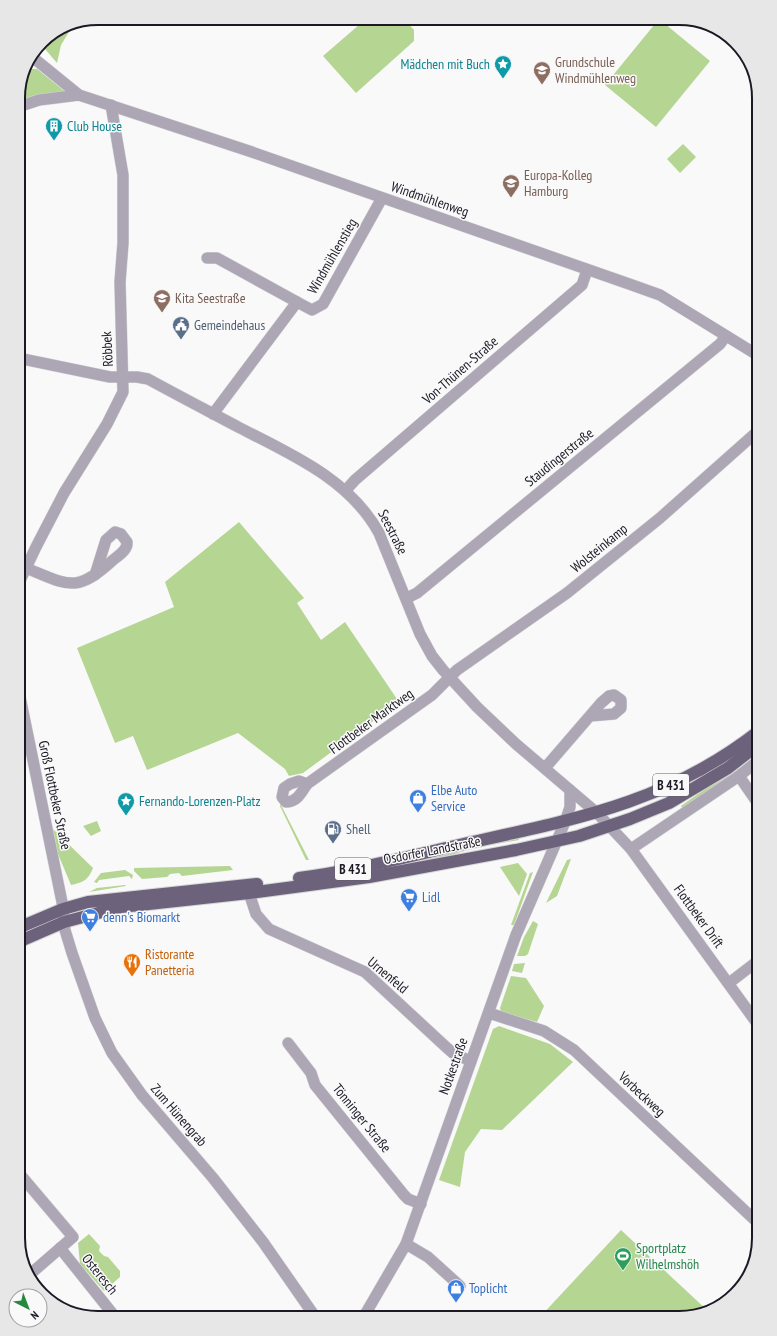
<svg xmlns="http://www.w3.org/2000/svg" width="777" height="1336" viewBox="0 0 777 1336" font-family="'PT Sans Narrow',sans-serif">
<style>
.green{fill:#b5d592}
.lines{fill:none;stroke-linecap:round;stroke-linejoin:round}
.minor-casing{stroke:#d6d5d7;stroke-width:12}
.major-casing{stroke:#d6d5d7;stroke-width:14}
.minor{stroke:#aca6b5;stroke-width:11}
.major{stroke:#6d627b;stroke-width:12}
.labels{text-anchor:middle;dominant-baseline:central;stroke-width:3;stroke-linejoin:round;paint-order:stroke}
.shield{fill:#f9f9f9;stroke:#5e5c65;stroke-width:1}
.shield-label{font-size:13px;font-weight:bold;fill:#1c1925}
.education-label{font-size:14px;fill:#785e54;stroke:#f9f9f9;text-anchor:start}
.culture-label{font-size:14px;fill:#0d838f;stroke:#f9f9f9;text-anchor:start}
.street-label{font-size:14px;fill:#1c1925;stroke:#f9f9f9}
.service-label{font-size:14px;fill:#4e5e75;stroke:#f9f9f9;text-anchor:start}
.shop-label{font-size:14px;fill:#366cbe;stroke:#f9f9f9;text-anchor:start}
.food-label{font-size:14px;fill:#c56008;stroke:#f9f9f9;text-anchor:start}
.leisure-label{font-size:14px;fill:#27864d;stroke:#f9f9f9;text-anchor:start}
.rim{fill:none;stroke:#1c1925;stroke-width:2}
</style>
<rect width="100%" height="100%" fill="#f9f9f9"/>
<g class="green">
<polygon points="367,18 403,18 414,30 414,41 356,93 323,56"/>
<polygon points="659,19 710,61 656,127 605,85"/>
<path d="M75 22 61 45 57 63 45 49C46 34 62 25 75 22Z"/>
<path d="M32 69H37L67 93 18 102C18 92 23 75 32 69Z"/>
<polygon points="683,144 696,157 680,173 667,159"/>
<polygon points="239,522 304,598 297,603 321,640 345,622 399,702 303,773 289,776 285,769 238,733 147,770 133,736 115,743 77,648 174,607 165,582"/>
<polygon points="759,751 759,756 683,810 681,806"/>
<polygon points="280,803 309,860 306,860 280,806"/>
<polygon points="97,821 101,831 91,836 83,826"/>
<path d="M53 829 93 868C88 880 84 882 71 885L58 854Z"/>
<polygon points="518,837 519,840 473,848 443,858 380,870 380,867"/>
<polygon points="571,859 557,896 546,903 567,860"/>
<polygon points="518,863 527,874 519,896 500,867"/>
<polygon points="230,866 233,870 182,876 179,873 170,874 167,877 142,879 134,871 134,868"/>
<polygon points="125,870 133,875 132,879 129,876 99,880 97,883 94,882 101,873"/>
<polygon points="533,872 514,925 511,925 530,873"/>
<polygon points="125,885 126,886 89,892 97,888"/>
<polygon points="533,921 538,924 528,954 525,956 517,956 524,937"/>
<polygon points="525,963 522,973 512,971 514,964"/>
<polygon points="511,976 526,978 544,1006 537,1022 501,1012 500,1008"/>
<polygon points="499,1026 550,1044 573,1062 502,1130 481,1129 465,1152 460,1187 439,1180 493,1029"/>
<polygon points="621,1230 708,1311 679,1318 539,1318"/>
<polygon points="89,1234 100,1246 99,1251 104,1256 108,1257 120,1271 120,1277 104,1291 80,1264 78,1243"/>
</g>
<g class="lines">
<g class="minor-casing">
<g id="minor">
<polyline points="31,56 79,95 249,151 632,285 660,295 759,356"/>
<polyline points="18,107 39,100 79,95"/>
<polyline points="207,258 217,258 297,302"/>
<path d="M18 358 110 377H137L148 379C179 396 210 412 240 428 293 455 350 480 379 533L420 634 432 656 443 670 477 707 516 744 597 813 631 849 759 1026"/>
<polyline points="213,414 297,302 312,310 323,304 382,198"/>
<polyline points="346,490 355,480 582,285 587,270"/>
<path d="M26 568C68 585 76 594 113 560 119 555 128 550 127 542L121 534 115 532 106 540 95 575"/>
<polyline points="18,585 36,547 64,493 107,424 123,392 120,282 123,243 123,175 111,105"/>
<polyline points="407,598 417,593 720,344 726,336"/>
<polyline points="18,687 62,902 65,930 72,953 95,1018 112,1053 142,1095 213,1178 263,1242 316,1318"/>
<polyline points="545,768 601,703 609,696 614,695 621,700 621,708 614,714 590,716"/>
<polyline points="739,776 759,805"/>
<path d="M299 781 307 784C302 792 297 802 286 802L282 797 284 788 290 784Z"/>
<polyline points="307,784 432,695 457,670 567,593 660,518 759,430"/>
<polyline points="631,849 739,776 759,760"/>
<polyline points="249,893 256,914 269,929 365,972 446,1047 454,1054 471,1061"/>
<polyline points="729,983 759,960"/>
<polyline points="489,1013 544,1031 574,1050 759,1224"/>
<polyline points="288,1043 311,1073 315,1085 404,1195 408,1199 421,1204"/>
<polyline points="18,1172 73,1237 28,1276"/>
<polyline points="406,1244 428,1257 460,1286"/>
<polyline points="60,1248 116,1318"/>
<polyline points="363,1318 406,1244 516,935 565,822 570,807 570,790"/>
</g>
</g>
<g class="major-casing">
<g id="major">
<path d="M299 878C353 871 406 857 459 845 571 820 666 804 759 731"/>
<polyline points="18,928 63,909 88,902 257,884"/>
<polyline points="18,942 64,922 121,907 249,893 369,877 516,850 579,836 630,819 669,803 728,768 759,744"/>
</g>
</g>
<use href="#minor" class="minor"/>
<use href="#major" class="major"/>
</g>
<defs>
<g id="sight-pin" transform="scale(0.9)"><path d="M0 17L-7.5 6A9.5 9.5 0 1 1 7.5 6Z" fill="#0f9aa8" stroke="#f9f9f9"/><path d="M0-6L1.8-2.2L6-1.7L2.9 1.2L3.7 5.4L0 3.3L-3.7 5.4L-2.9 1.2L-6-1.7L-1.8-2.2Z" fill="#fff"/></g>
<g id="school-pin" transform="scale(0.9)"><path d="M0 17L-7.5 6A9.5 9.5 0 1 1 7.5 6Z" fill="#8d6e63" stroke="#f9f9f9"/><path d="M0-5L7-2L0 1L-7-2ZM-4 1L0 2.5L4 1V4Q0 6-4 4Z" fill="#fff"/></g>
<g id="building-pin" transform="scale(0.9)"><path d="M0 17L-7.5 6A9.5 9.5 0 1 1 7.5 6Z" fill="#0f9aa8" stroke="#f9f9f9"/><path d="M-4-6H4V6H1V3H-1V6H-4ZM-2.5-4.3h1.7v1.8h-1.7ZM.8-4.3h1.7v1.8H.8ZM-2.5-1h1.7V.8h-1.7ZM.8-1h1.7V.8H.8Z" fill="#fff"/></g>
<g id="university-pin" transform="scale(0.9)"><path d="M0 17L-7.5 6A9.5 9.5 0 1 1 7.5 6Z" fill="#8d6e63" stroke="#f9f9f9"/><path d="M0-5L7-2L0 1L-7-2ZM-4 1L0 2.5L4 1V4Q0 6-4 4Z" fill="#fff"/></g>
<g id="civic-pin" transform="scale(0.9)"><path d="M0 17L-7.5 6A9.5 9.5 0 1 1 7.5 6Z" fill="#5c6f8a" stroke="#f9f9f9"/><path d="M-.6-6.5H3V-4.5H.6V-3L4-1V1h2V6H-6V1h2V-1L-.6-3ZM-1.2 2.5V6h2.4V2.5Z" fill="#fff"/></g>
<g id="shop-pin" transform="scale(0.9)"><path d="M0 17L-7.5 6A9.5 9.5 0 1 1 7.5 6Z" fill="#3f7fe0" stroke="#f9f9f9"/><path d="M-5-2.5h2.3a2.7 3.5 0 0 1 5.4 0H5L5.5 6h-11ZM-1.5-2.5h3a1.5 2.3 0 0 0-3 0Z" fill="#fff"/></g>
<g id="fuel-pin" transform="scale(0.9)"><path d="M0 17L-7.5 6A9.5 9.5 0 1 1 7.5 6Z" fill="#5c6f8a" stroke="#f9f9f9"/><path d="M-5.5-6h7V0h2V4h1.3V-2.5L3-4.5l.8-.8L6-3V5H2.5V1h-1V6h-7ZM-4.2-4.7v3.2H.2V-4.7Z" fill="#fff"/></g>
<g id="supermarket-pin" transform="scale(0.9)"><path d="M0 17L-7.5 6A9.5 9.5 0 1 1 7.5 6Z" fill="#3f7fe0" stroke="#f9f9f9"/><path d="M-6-5.5h2.5l.6 2H6L4.5 2H-2.5L-4.4-4H-6ZM-1.5 3.2a1.3 1.3 0 1 0 .1 0ZM3 3.2a1.3 1.3 0 1 0 .1 0Z" fill="#fff"/></g>
<g id="restaurant-pin" transform="scale(0.9)"><path d="M0 17L-7.5 6A9.5 9.5 0 1 1 7.5 6Z" fill="#e8710a" stroke="#f9f9f9"/><path d="M-5-6h1v4h1v-4h1v4h1v-4h1v5L-1.5 .5V6h-2V.5L-5-1ZM5-6V6H3V1.5H1.5Q1.5-4 5-6Z" fill="#fff"/></g>
<g id="stadium-pin" transform="scale(0.9)"><path d="M0 17L-7.5 6A9.5 9.5 0 1 1 7.5 6Z" fill="#2e9e5b" stroke="#f9f9f9"/><path d="M0-5a6.5 5 0 1 0 0 10a6.5 5 0 1 0 0-10ZM-3.5-1.8h7v3.6h-7Z" fill="#fff"/></g>
</defs>
<g fill-rule="evenodd">
<use href="#sight-pin" x="503" y="64"/>
<use href="#school-pin" x="542" y="70"/>
<use href="#building-pin" x="54" y="126"/>
<use href="#university-pin" x="511" y="183"/>
<use href="#school-pin" x="162" y="298"/>
<use href="#civic-pin" x="181" y="325"/>
<use href="#shop-pin" x="418" y="798"/>
<use href="#sight-pin" x="126" y="801"/>
<use href="#fuel-pin" x="333" y="829"/>
<use href="#supermarket-pin" x="409" y="897"/>
<use href="#supermarket-pin" x="90" y="917"/>
<use href="#restaurant-pin" x="132" y="962"/>
<use href="#stadium-pin" x="623" y="1256"/>
<use href="#shop-pin" x="456" y="1288"/>
</g>
<g class="labels">
<g class="shield">
<rect x="653" y="774" width="36" height="22" rx="3"/>
<rect x="335" y="858" width="36" height="22" rx="3"/>
</g>
<g class="shield-label">
<text x="671" y="785">B 431</text>
<text x="353" y="869">B 431</text>
</g>
<g class="education-label">
<text x="555" y="62">Grundschule<tspan x="555" dy="16">Windmühlenweg</tspan></text>
<text x="524" y="175">Europa-Kolleg<tspan x="524" dy="16">Hamburg</tspan></text>
<text x="175" y="298">Kita Seestraße</text>
</g>
<g class="culture-label">
<text x="490" y="64" text-anchor="end">Mädchen mit Buch</text>
<text x="67" y="126">Club House</text>
<text x="139" y="801">Fernando-Lorenzen-Platz</text>
</g>
<g class="street-label">
<text transform="translate(430 199) rotate(19)">Windmühlenweg</text>
<text transform="translate(332 256) rotate(-60)">Windmühlenstieg</text>
<text transform="translate(107 349) rotate(-93)">Röbbek</text>
<text transform="translate(460 370) rotate(-41)">Von-Thünen-Straße</text>
<text transform="translate(559 457) rotate(-39)">Staudingerstraße</text>
<text transform="translate(393 532) rotate(63)">Seestraße</text>
<text transform="translate(599 548) rotate(-39)">Wolsteinkamp</text>
<text transform="translate(371 721) rotate(-36)">Flottbeker Marktweg</text>
<text transform="translate(55 795) rotate(78)">Groß Flottbeker Straße</text>
<text transform="translate(432 850) rotate(-11)">Osdorfer Landstraße</text>
<text transform="translate(699 916) rotate(54)">Flottbeker Drift</text>
<text transform="translate(388 975) rotate(40)">Urnenfeld</text>
<text transform="translate(453 1066) rotate(-70)">Notkestraße</text>
<text transform="translate(642 1094) rotate(43)">Vorbeckweg</text>
<text transform="translate(179 1115) rotate(49)">Zum Hünengrab</text>
<text transform="translate(362 1118) rotate(51)">Tönninger Straße</text>
<text transform="translate(100 1274) rotate(51)">Osteresch</text>
</g>
<g class="service-label">
<text x="194" y="325">Gemeindehaus</text>
<text x="346" y="829">Shell</text>
</g>
<g class="shop-label">
<text x="431" y="790">Elbe Auto<tspan x="431" dy="16">Service</tspan></text>
<text x="422" y="897">Lidl</text>
<text x="103" y="917">denn's Biomarkt</text>
<text x="469" y="1288">Toplicht</text>
</g>
<g class="food-label">
<text x="145" y="954">Ristorante<tspan x="145" dy="16">Panetteria</tspan></text>
</g>
<g class="leisure-label">
<text x="636" y="1248">Sportplatz<tspan x="636" dy="16">Wilhelmshöh</tspan></text>
</g>
</g>
<path d="M0 0H777V1336H0ZM98 25H679A73 73 0 0 1 752 98V1238A73 73 0 0 1 679 1311H98A73 73 0 0 1 25 1238V98A73 73 0 0 1 98 25Z" fill="#e7e7e8" fill-rule="evenodd"/>
<path class="rim" d="M98 25H679A73 73 0 0 1 752 98V1238A73 73 0 0 1 679 1311H98A73 73 0 0 1 25 1238V98A73 73 0 0 1 98 25Z"/>
<g transform="translate(28 1308) rotate(138)"><circle r="19" fill="#f9f9f9" stroke="#a19fa4"/>
<path d="M0-3L7 15L0 10L-7 15Z" fill="#26893d"/>
<text y="-6" font-size="11" font-weight="bold" text-anchor="middle" fill="#1c1925">N</text>
</g>
</svg>
